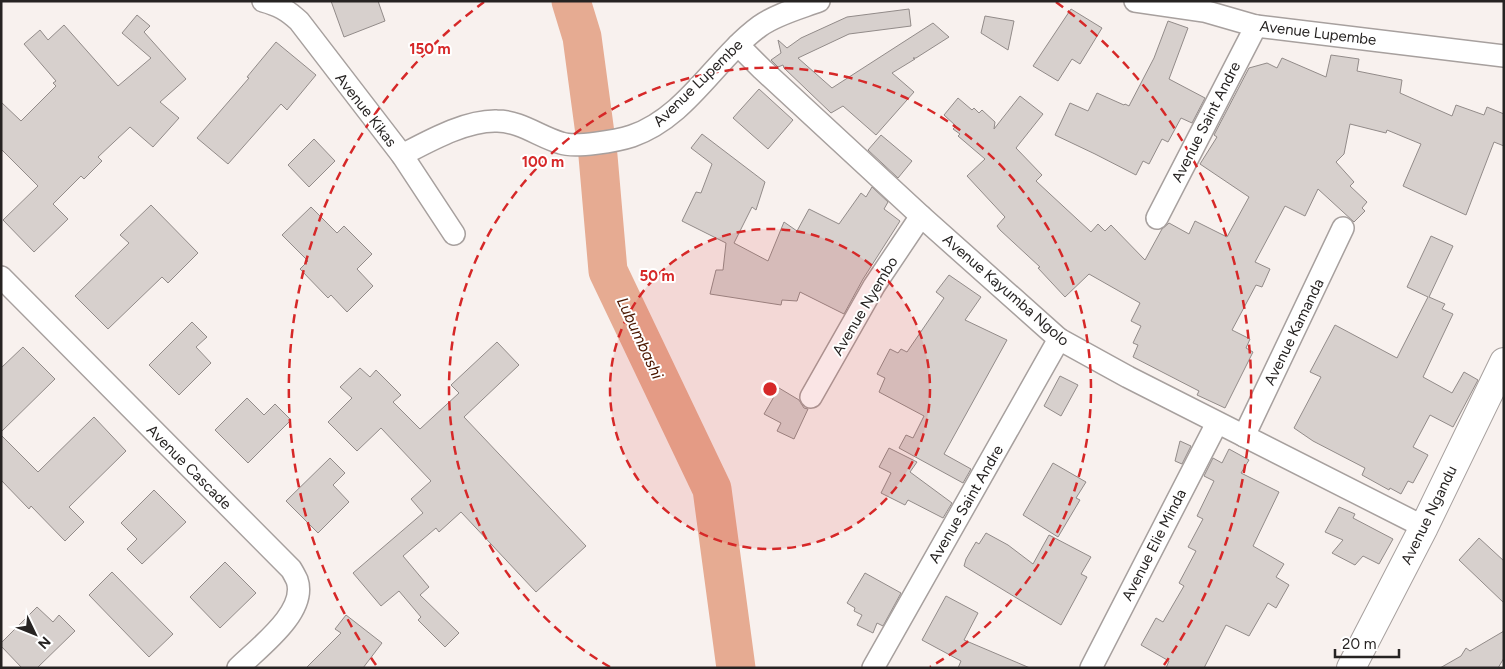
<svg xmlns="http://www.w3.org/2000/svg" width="1505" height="669" viewBox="0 0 1505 669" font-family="Figtree,sans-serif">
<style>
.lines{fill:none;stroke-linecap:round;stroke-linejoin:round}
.river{stroke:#e6ab92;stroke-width:39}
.building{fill:#d7d0cd;stroke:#928b89}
.street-casing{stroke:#a7a09e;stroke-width:24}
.secondary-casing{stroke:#a7a09e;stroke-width:30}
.street{stroke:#fff;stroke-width:21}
.secondary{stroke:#fff;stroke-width:28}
.ring{fill:none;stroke:#d62828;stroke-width:2.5;stroke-dasharray:9 6}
.labels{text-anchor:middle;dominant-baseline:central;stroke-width:4;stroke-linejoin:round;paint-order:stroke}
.street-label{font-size:15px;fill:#262322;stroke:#fff}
.water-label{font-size:16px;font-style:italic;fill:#4c1700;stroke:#fff}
.centre{fill:#d62828;stroke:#fff;stroke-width:2.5}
.ring-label{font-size:15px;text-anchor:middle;font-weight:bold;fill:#d62828;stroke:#fff;stroke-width:4;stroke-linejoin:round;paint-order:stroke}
</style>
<rect width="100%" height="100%" fill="#f8f1ee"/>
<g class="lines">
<polyline class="river" points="571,1 582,37 598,156 608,271 712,489 736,668"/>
</g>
<g class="building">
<polygon points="331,1 378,1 385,21 344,37"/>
<polygon points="909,9 911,26 849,34 798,58 832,88 933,23 949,37 916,58 913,58 915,59 892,73 914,92 876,135 843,106 831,113 784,68 783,65 778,67 771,60 781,53 778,40 787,48 801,38 847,17"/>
<polygon points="1071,9 1102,28 1080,64 1072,59 1058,81 1033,66"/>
<polygon points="137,15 150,26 144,32 186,79 160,102 179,118 153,147 130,127 98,157 102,161 84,179 81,176 53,204 68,219 34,252 3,220 38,186 1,149 1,102 21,121 56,86 53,83 56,81 24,44 40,30 48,40 64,25 118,86 151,58 122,33"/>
<polygon points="985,16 1014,21 1008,50 981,33"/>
<polygon points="1168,21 1188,28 1169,79 1205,98 1192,123 1181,118 1168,142 1162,139 1149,164 1143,161 1136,175 1095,154 1055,135 1070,103 1088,111 1097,93 1124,105 1125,104 1129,106 1154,58"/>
<polygon points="276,42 316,75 287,110 281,104 228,164 197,138 249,78 247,77"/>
<polygon points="1331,55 1359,59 1357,71 1402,80 1400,93 1452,116 1456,105 1484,115 1487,107 1504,114 1504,146 1494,142 1466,215 1403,186 1421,144 1387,130 1386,133 1350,124 1344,154 1336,162 1354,182 1350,186 1367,202 1362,208 1365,211 1354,222 1318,189 1305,216 1285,206 1255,262 1270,269 1262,287 1256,285 1232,330 1250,339 1246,348 1253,352 1225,408 1197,395 1199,391 1133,357 1138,345 1133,343 1141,326 1131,321 1140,303 1089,274 1065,297 1038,268 1040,267 1000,230 997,226 1005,217 967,176 985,159 958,136 960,134 953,129 956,126 944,115 958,98 972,110 974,108 979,113 982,110 995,122 994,129 1020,96 1043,114 1016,148 1042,175 1036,181 1091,232 1098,224 1105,231 1111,225 1145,260 1162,229 1169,223 1189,234 1195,221 1227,237 1249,197 1200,164 1217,137 1214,135 1249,68 1267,63 1277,68 1282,58 1326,77"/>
<polygon points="759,89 793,120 768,149 733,118"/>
<polygon points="702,134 765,182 756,210 752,207 734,243 768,261 784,222 797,231 809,209 839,224 861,193 866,197 872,187 888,202 884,209 900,221 863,279 844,314 800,292 797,301 782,300 781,305 710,294 716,270 723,270 726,243 682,221 696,192 701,193 712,164 691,148"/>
<polygon points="881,135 912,161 898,178 868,150"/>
<polygon points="314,139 335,161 309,187 288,165"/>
<polygon points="151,205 198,253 168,283 162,277 108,329 75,296 129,243 120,235"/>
<polygon points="311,207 337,233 344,226 372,254 357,269 373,286 347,312 331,295 328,298 300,269 308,261 282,235"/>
<polygon points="1431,236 1453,246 1429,297 1445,304 1442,309 1453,314 1423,377 1452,393 1464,372 1478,380 1453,427 1430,415 1413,447 1428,455 1413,483 1408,481 1401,494 1390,488 1389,490 1362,475 1365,468 1313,441 1294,428 1321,377 1310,372 1335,325 1397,358 1428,297 1407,287"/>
<polygon points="949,275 981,297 965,320 1007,340 944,454 971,469 963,483 899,448 906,435 913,438 924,416 879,392 885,378 877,374 890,349 898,353 901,349 907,352 944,298 936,292"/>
<polygon points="192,322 207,337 196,347 211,363 179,395 149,365"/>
<polygon points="497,342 519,365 464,417 586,546 536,592 461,512 439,532 436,528 403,556 429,587 420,595 459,633 445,647 418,620 421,617 399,591 381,606 353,573 423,513 411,499 431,481 381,428 357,451 328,422 352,398 340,387 360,368 370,377 376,370 401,395 393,402 420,429 459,393 451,385"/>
<polygon points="23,347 55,379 1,432 1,368"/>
<polygon points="1060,376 1078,385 1061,416 1044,406"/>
<polygon points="779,388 799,400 804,408 808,409 794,439 777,431 781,423 764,414"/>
<polygon points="247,398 264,415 275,404 291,420 248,463 215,430"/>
<polygon points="94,417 126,451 69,507 84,522 65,541 31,506 29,509 1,480 1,435 38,472"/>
<polygon points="1180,441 1191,446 1182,464 1175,461"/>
<polygon points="889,448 917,462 910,472 952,503 943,518 908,500 905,505 881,493 891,473 879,467"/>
<polygon points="1229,449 1249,460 1241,473 1279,492 1253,546 1284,564 1276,577 1289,585 1276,608 1268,603 1249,636 1226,625 1204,668 1166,668 1169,661 1141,645 1156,618 1163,622 1184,586 1179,583 1196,551 1188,547 1203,519 1197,516 1214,481 1204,476 1213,458 1222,463"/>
<polygon points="330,458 345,473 333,485 349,502 318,533 286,501"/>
<polygon points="1053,463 1086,482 1076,498 1080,500 1058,537 1023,515"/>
<polygon points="154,490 186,522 142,564 127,549 137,539 121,523"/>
<polygon points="1339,507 1355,514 1353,518 1393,539 1379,564 1363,556 1355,565 1332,553 1343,540 1325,532"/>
<polygon points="986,533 1008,545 1033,564 1049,535 1091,557 1081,574 1087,577 1061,625 964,566 966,559 976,542 979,544"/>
<polygon points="1479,538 1504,561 1504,603 1459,560"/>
<polygon points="225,562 256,593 220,628 190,597"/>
<polygon points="112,572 173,634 149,657 89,595"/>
<polygon points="865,573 901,593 883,626 877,623 873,633 857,625 862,615 854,611 855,608 847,603"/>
<polygon points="946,596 978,613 964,640 1030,668 958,668 961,661 922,640"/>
<polygon points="37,607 53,622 59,615 75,631 37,668 22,668 1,646 1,643"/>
<polygon points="346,615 382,643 363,668 306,668 341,633 335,629"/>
<polygon points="1504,631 1504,658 1498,668 1440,668 1461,656 1466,648 1470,651"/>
</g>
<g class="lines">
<g class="street-casing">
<g id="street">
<path d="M263 1C278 5 287 10 299 21L402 155 454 234"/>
<polyline points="1135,1 1204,11 1256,26 1504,56"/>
<polyline points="738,45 762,69 921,216 1059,339 1128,377 1424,527"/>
<path d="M402 155C429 141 466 120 497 121 520 121 540 137 561 143 575 148 617 141 632 136 687 117 715 59 760 26 777 14 800 8 819 1"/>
<polyline points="1157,218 1256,26"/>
<path d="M1 277 291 569C293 572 295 576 297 580 308 612 258 648 238 668"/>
<polyline points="811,397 874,286 921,216"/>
<polyline points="1244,436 1343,228"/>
<polyline points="873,668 1059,339"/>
<polyline points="1091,668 1217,423"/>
</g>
</g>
<g class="secondary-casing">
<polyline id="secondary" points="1351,668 1424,527 1504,362"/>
</g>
<use href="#street" class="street"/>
<use href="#secondary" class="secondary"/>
</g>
<circle cx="770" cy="389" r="160" fill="#d62828" fill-opacity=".12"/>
<g class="ring">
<circle cx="770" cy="389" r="160"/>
<path d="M610 667A321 321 0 1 1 930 667"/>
<path d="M376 665A481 481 0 0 1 484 2M1056 2A481 481 0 0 1 1164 665"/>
</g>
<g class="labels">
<g class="street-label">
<text transform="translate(1318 33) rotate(7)">Avenue Lupembe</text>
<text transform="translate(698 83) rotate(-44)">Avenue Lupembe</text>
<text transform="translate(366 110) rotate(52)">Avenue Kikas</text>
<text transform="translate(1206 122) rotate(-63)">Avenue Saint Andre</text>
<text transform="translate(1006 290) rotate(41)">Avenue Kayumba Ngolo</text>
<text transform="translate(865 306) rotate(-59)">Avenue Nyembo</text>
<text transform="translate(1294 332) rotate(-64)">Avenue Kamanda</text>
<text transform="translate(189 467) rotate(45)">Avenue Cascade</text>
<text transform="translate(966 504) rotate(-60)">Avenue Saint Andre</text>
<text transform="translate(1429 515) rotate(-64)">Avenue Ngandu</text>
<text transform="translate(1154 545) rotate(-63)">Avenue Elie Minda</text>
</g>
<g class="water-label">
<text transform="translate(640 338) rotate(65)">Lubumbashi</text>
</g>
</g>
<circle cx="770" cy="389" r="8" class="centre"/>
<g class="ring-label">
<text x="430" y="54">150 m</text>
<text x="543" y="167">100 m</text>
<text x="657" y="281">50 m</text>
</g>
<rect width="1505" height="669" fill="none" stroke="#262322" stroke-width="5"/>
<g transform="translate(35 634) rotate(133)" stroke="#ffffff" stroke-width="4" paint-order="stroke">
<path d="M0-4L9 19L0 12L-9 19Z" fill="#262322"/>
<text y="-8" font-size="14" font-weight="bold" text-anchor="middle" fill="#262322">N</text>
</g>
<path d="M1335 649v8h64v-8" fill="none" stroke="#262322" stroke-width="2.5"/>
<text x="1342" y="649" font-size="15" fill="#262322" stroke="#ffffff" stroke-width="4" paint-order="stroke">20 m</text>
</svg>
